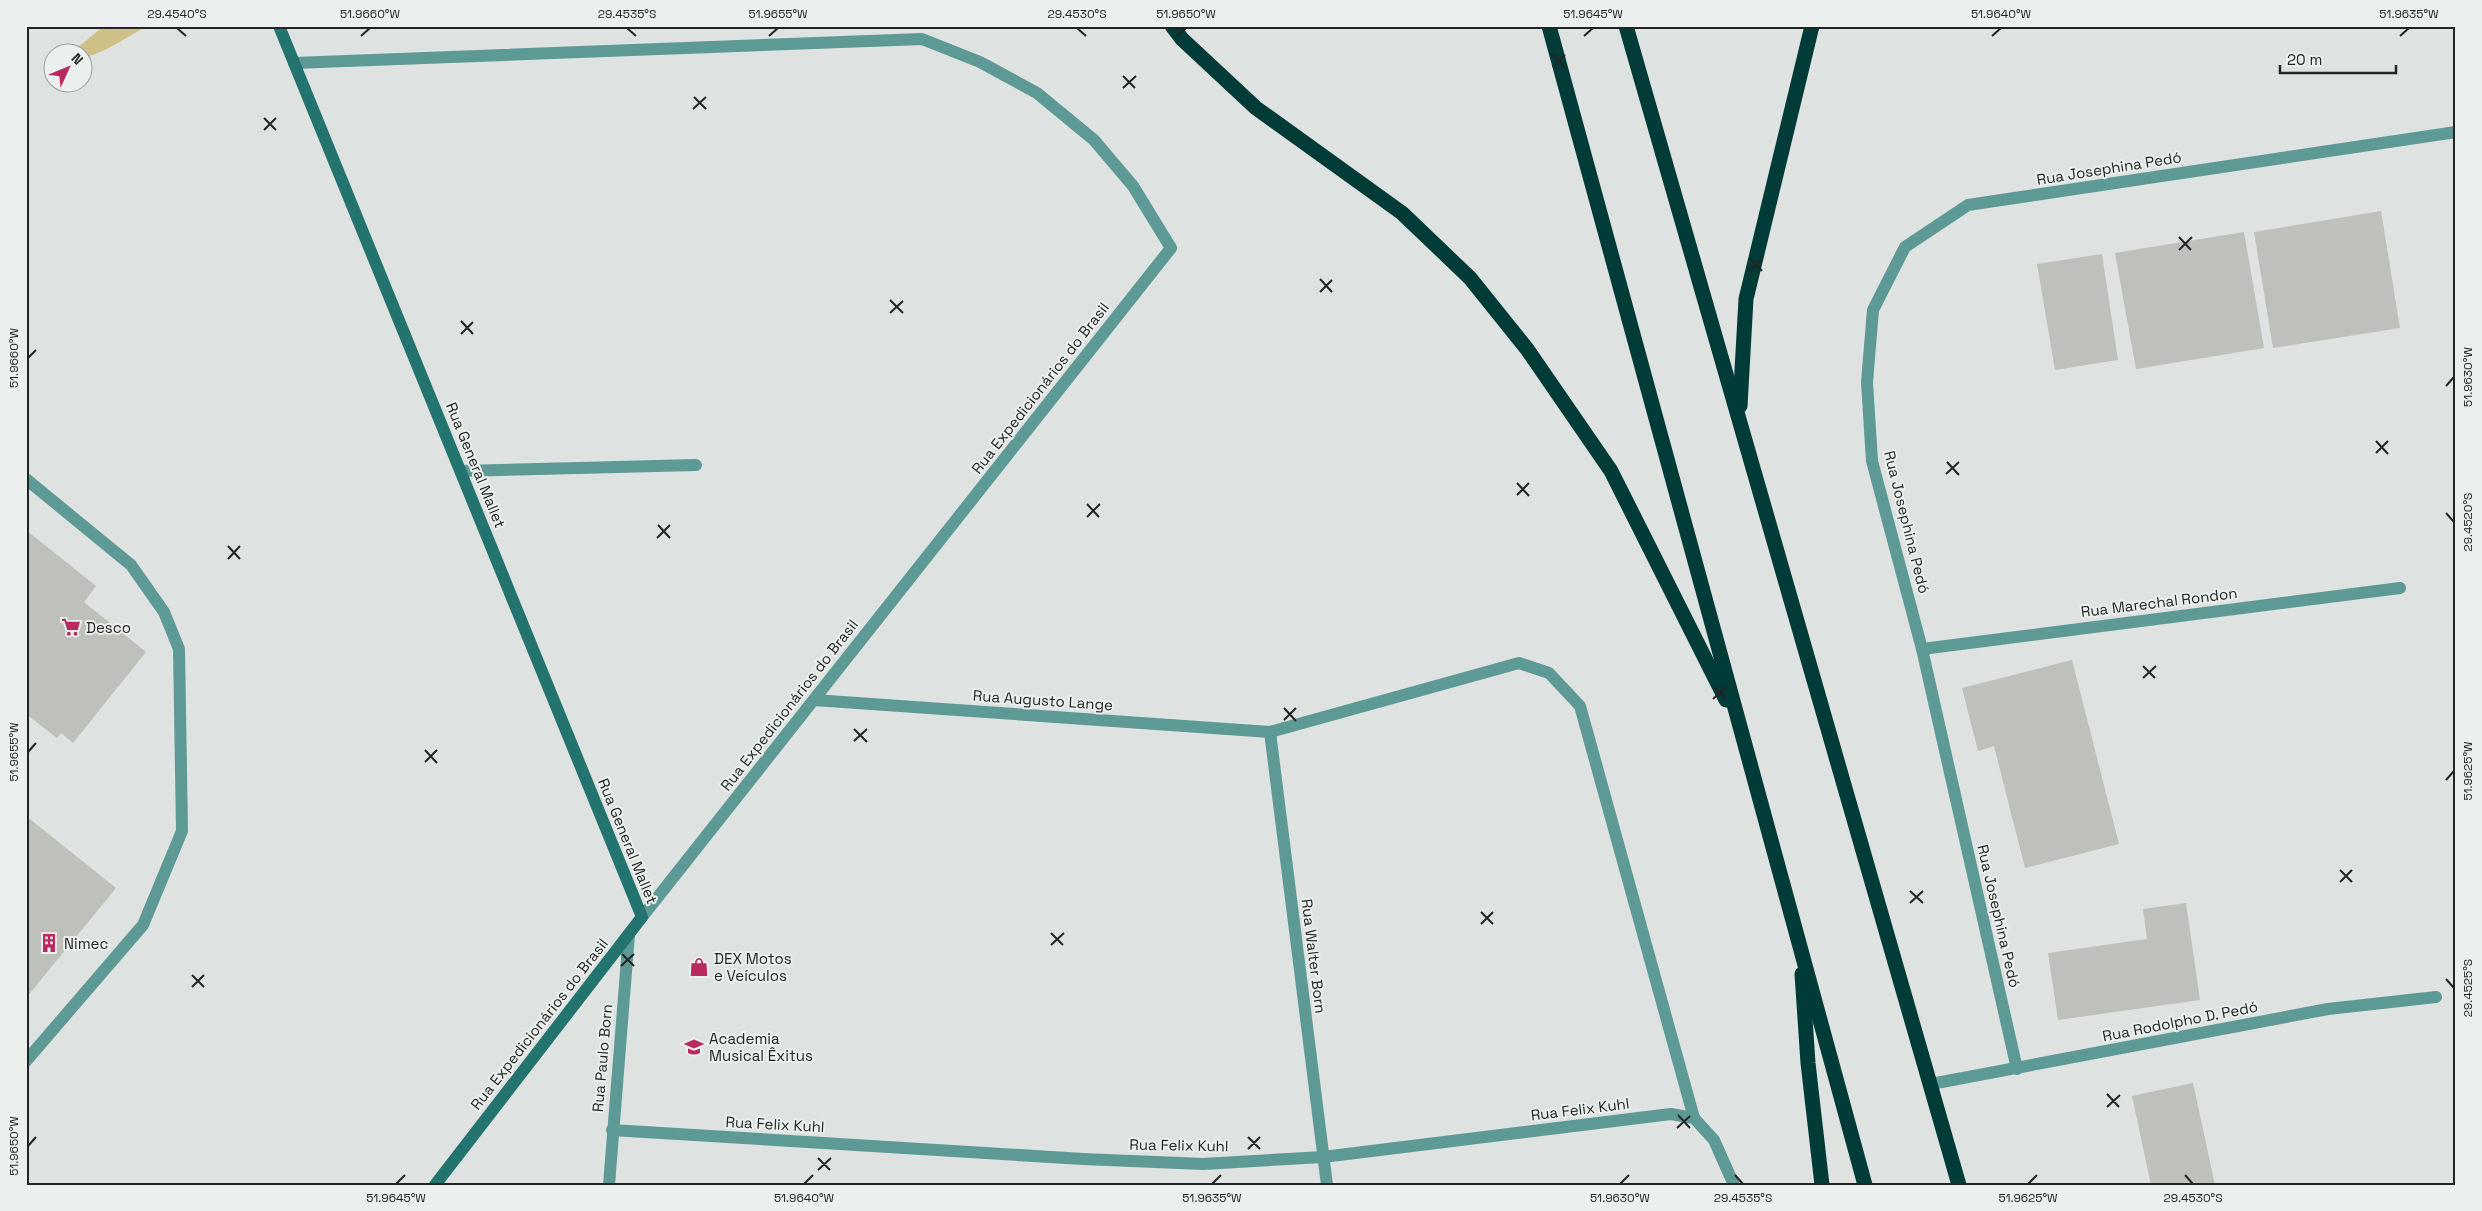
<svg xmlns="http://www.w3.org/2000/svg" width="2482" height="1211" viewBox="0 0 2482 1211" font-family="'Space Grotesk',sans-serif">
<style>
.green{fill:#cec187}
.building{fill:#bec0bc}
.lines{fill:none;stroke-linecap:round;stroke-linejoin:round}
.lane{stroke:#5e9a95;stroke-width:12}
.street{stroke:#5e9a95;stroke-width:12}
.secondary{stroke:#23736e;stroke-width:12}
.highway{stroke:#003b38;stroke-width:15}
.ticks{fill:none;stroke:#232524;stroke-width:2}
.labels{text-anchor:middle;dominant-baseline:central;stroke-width:4;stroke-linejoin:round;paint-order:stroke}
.street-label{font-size:15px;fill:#232524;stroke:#ebefed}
.poi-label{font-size:15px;fill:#232524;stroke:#ebefed;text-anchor:start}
.neatline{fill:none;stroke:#232524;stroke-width:2}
.ticks-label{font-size:12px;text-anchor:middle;fill:#232524}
</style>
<rect width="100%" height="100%" fill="#dee2e0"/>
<path class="green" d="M104 26H147C126 38 106 52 83 58L82 52H72Z"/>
<g class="building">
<polygon points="2381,211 2400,328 2273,348 2254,232"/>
<polygon points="2244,232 2264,348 2136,369 2115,253"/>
<polygon points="2102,254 2118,360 2055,370 2037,264"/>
<polygon points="26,530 96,586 84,602 146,652 73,743 61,733 57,738 26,714"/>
<polygon points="2072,660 2119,844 2025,868 1994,746 1978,751 1962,688"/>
<polygon points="26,816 116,888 26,998"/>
<polygon points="2186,903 2200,1000 2058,1020 2048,953 2147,939 2143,909"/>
<polygon points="2193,1083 2215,1185 2151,1185 2132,1096"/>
</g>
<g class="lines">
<g class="lane">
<polyline points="26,479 131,565 164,612 179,649 182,831 143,925 26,1061"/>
<polyline points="1270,732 1519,663 1549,673 1580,706 1694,1118"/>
</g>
<g class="street">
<polyline points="294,63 922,39 980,62 1037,93 1094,140 1133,186 1171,248 642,917"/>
<polyline points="461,471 696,465"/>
<polyline points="1922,649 2400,588"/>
<polyline points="814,700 1270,732 1327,1185"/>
<polyline points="2017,1069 1922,649 1872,461 1867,382 1873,310 1905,247 1968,205 2456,132"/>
<polyline points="1931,1084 2328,1009 2436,997"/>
<polyline points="612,1130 1083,1159 1203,1164 1323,1157 1671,1114 1694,1118 1714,1140 1734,1185"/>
<polyline points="609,1185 629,934"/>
</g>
<polyline class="secondary" points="279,26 642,917 435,1185"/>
<g class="highway">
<polyline points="1172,26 1182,39 1256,108 1402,213 1470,278 1527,349 1611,471 1726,700"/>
<polyline points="1549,26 1865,1185"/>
<polyline points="1626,26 1959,1185"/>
<polyline points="1740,406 1746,299 1812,26"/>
<polyline points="1802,974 1808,1063 1822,1185"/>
</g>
</g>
<path class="ticks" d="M177 28 186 36M627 28 636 36M1077 28 1086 36M361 36 370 28M769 36 778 28M1177 36 1186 28M1584 36 1593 28M1992 36 2001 28M2400 36 2409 28M1553 54 1565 67M1553 67 1565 55M1123 76 1135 88M1123 88 1136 76M694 97 706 109M693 109 706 97M264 118 276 130M264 130 276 118M2179 237 2191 250M2179 250 2192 237M1750 258 1762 271M1749 271 1762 258M1320 279 1332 292M1320 292 1332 280M890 300 903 313M890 313 903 301M461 321 473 334M461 334 473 322M28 358 36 350M2446 386 2454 377M2376 441 2388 454M2376 453 2388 441M1947 462 1959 475M1946 474 1959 462M1517 483 1529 496M1517 495 1529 483M1087 504 1099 517M2446 513 2454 522M1087 517 1100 504M658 525 670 538M657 538 670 525M228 546 240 559M228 559 240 546M2143 666 2155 678M2143 678 2156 666M1714 687 1726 699M1713 699 1726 687M1284 708 1296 721M1284 720 1296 708M854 729 867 742M854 741 867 729M425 750 437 763M28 752 36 743M425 762 437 750M2446 780 2454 771M2340 870 2352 882M2340 882 2352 870M1910 891 1923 903M1910 903 1923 891M1481 912 1493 924M1481 924 1493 912M1051 933 1063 945M1051 945 1064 933M622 954 634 966M621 966 634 954M192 975 204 987M2446 979 2454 988M192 987 204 975M2107 1094 2119 1107M2107 1107 2120 1095M1678 1115 1690 1128M1677 1128 1690 1116M1248 1137 1260 1149M28 1146 36 1137M1248 1149 1260 1137M818 1158 830 1170M818 1170 831 1158M1735 1175 1743 1184M2185 1175 2193 1184M396 1184 405 1175M804 1184 813 1175M1212 1184 1221 1175M1620 1184 1629 1175M2028 1184 2037 1175"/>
<defs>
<g id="supermarket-bare" transform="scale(1.5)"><path d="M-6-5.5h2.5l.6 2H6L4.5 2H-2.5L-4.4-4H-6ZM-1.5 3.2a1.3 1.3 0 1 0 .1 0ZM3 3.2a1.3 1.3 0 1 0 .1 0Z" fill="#b92b60" stroke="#ebefed" stroke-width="2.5" paint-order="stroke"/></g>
<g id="building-bare" transform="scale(1.5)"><path d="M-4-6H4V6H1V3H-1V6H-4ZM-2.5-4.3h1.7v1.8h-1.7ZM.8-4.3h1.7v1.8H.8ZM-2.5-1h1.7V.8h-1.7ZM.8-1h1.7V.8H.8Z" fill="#b92b60" stroke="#ebefed" stroke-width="2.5" paint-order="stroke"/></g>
<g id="shop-bare" transform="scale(1.5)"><path d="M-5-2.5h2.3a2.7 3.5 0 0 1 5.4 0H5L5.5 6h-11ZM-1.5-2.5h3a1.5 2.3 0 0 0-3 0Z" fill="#b92b60" stroke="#ebefed" stroke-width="2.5" paint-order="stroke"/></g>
<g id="school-bare" transform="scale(1.5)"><path d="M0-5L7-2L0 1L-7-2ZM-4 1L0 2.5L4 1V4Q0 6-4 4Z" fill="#b92b60" stroke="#ebefed" stroke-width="2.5" paint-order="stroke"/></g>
</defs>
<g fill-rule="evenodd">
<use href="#supermarket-bare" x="71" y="627"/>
<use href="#building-bare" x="49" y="943"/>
<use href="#shop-bare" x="699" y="967"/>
<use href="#school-bare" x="694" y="1047"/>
</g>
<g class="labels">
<g class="street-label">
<text transform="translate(2109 168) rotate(-9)">Rua Josephina Pedó</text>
<text transform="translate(1040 388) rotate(-52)">Rua Expedicionários do Brasil</text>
<text transform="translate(476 465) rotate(68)">Rua General Mallet</text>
<text transform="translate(1907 522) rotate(76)">Rua Josephina Pedó</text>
<text transform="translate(2159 602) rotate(-7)">Rua Marechal Rondon</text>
<text transform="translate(1043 700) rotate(4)">Rua Augusto Lange</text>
<text transform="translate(789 705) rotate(-52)">Rua Expedicionários do Brasil</text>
<text transform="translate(628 841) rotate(68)">Rua General Mallet</text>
<text transform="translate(1999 916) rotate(77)">Rua Josephina Pedó</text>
<text transform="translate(1314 956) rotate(83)">Rua Walter Born</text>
<text transform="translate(2180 1021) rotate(-11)">Rua Rodolpho D. Pedó</text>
<text transform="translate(539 1024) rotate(-52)">Rua Expedicionários do Brasil</text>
<text transform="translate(602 1058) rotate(-85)">Rua Paulo Born</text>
<text transform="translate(1580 1109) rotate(-7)">Rua Felix Kuhl</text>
<text transform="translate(775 1124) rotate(3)">Rua Felix Kuhl</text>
<text transform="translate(1179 1145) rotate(1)">Rua Felix Kuhl</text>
</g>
<g class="poi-label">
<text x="86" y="627">Desco</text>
<text x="64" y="943">Nimec</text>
<text x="714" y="958">DEX Motos<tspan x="714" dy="17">e Veículos</tspan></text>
<text x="709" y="1038">Academia<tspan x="709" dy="17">Musical Êxitus</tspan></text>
</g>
</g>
<rect width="2482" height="1211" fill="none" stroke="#ebefed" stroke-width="55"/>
<g transform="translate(68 68) rotate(46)"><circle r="24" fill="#ebefed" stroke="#9b9e9d"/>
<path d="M0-4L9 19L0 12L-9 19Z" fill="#b92b60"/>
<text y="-8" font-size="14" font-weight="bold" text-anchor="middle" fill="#232524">N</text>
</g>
<path d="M2280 65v8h116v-8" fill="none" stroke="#232524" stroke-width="2.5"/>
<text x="2287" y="65" font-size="15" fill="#232524" stroke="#ebefed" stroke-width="4" paint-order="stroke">20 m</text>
<rect x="28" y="28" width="2426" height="1156" class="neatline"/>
<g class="ticks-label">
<text x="177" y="18">29.4540°S</text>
<text x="370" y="18">51.9660°W</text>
<text x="627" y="18">29.4535°S</text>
<text x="778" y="18">51.9655°W</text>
<text x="1077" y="18">29.4530°S</text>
<text x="1186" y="18">51.9650°W</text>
<text x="1593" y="18">51.9645°W</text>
<text x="2001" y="18">51.9640°W</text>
<text x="2409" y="18">51.9635°W</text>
<text transform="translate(14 358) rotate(-90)" y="4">51.9660°W</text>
<text transform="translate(2468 377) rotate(-90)" y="4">51.9630°W</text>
<text transform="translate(2468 522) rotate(-90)" y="4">29.4520°S</text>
<text transform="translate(14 752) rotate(-90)" y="4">51.9655°W</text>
<text transform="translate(2468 771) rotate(-90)" y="4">51.9625°W</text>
<text transform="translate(2468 988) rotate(-90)" y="4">29.4525°S</text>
<text transform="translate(14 1146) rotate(-90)" y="4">51.9650°W</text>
<text x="396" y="1202">51.9645°W</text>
<text x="804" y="1202">51.9640°W</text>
<text x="1212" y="1202">51.9635°W</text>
<text x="1620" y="1202">51.9630°W</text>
<text x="1743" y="1202">29.4535°S</text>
<text x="2028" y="1202">51.9625°W</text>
<text x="2193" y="1202">29.4530°S</text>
</g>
</svg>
